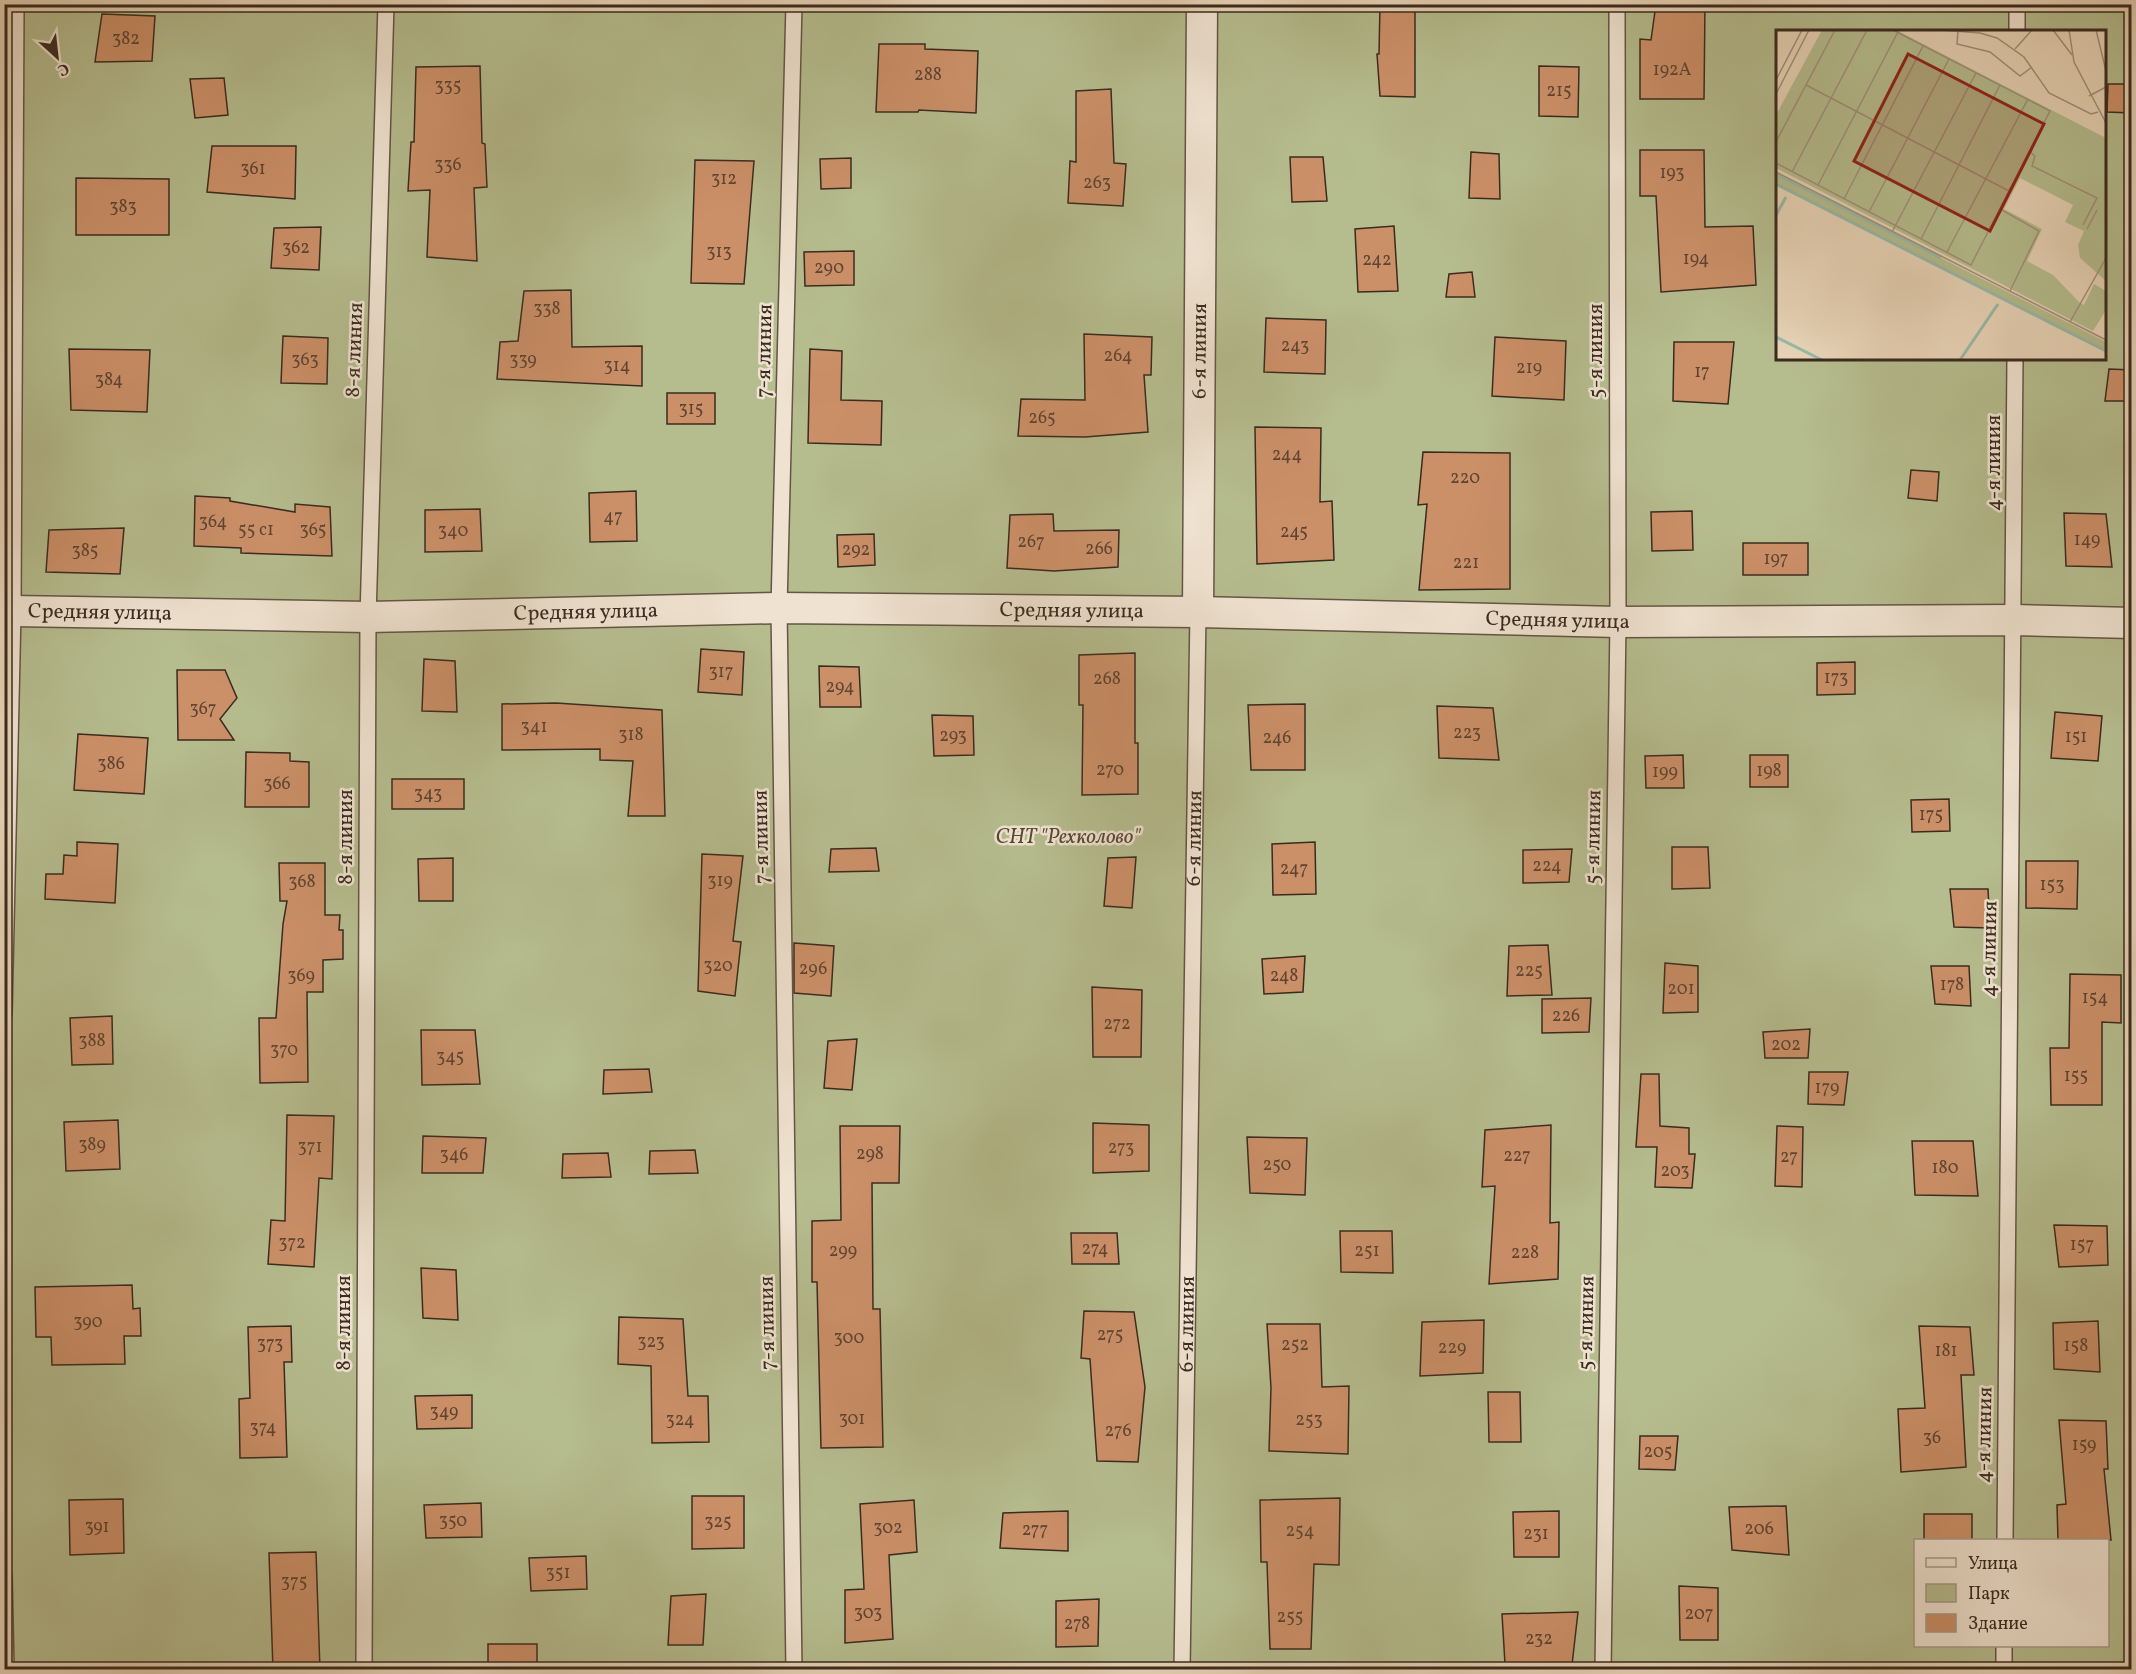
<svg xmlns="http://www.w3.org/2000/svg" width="2136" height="1674" viewBox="0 0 2136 1674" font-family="Vollkorn,serif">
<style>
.green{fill:#b5bc8e;stroke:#787456;stroke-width:1.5;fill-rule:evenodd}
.building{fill:#cc9069;stroke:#3a2b1f;stroke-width:1.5}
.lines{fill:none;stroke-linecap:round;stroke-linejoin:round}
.service-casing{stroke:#655545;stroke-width:18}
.minor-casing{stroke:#655545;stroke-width:33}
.service{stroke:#efe2d0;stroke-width:15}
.minor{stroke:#efe2d0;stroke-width:30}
.labels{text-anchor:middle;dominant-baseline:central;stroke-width:5;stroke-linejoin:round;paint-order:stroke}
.number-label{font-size:18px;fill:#5e4432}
.street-label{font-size:21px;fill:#3a2b1f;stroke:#efe2d0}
.park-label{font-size:21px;font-style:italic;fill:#534835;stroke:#efe2d0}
.inset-river{fill:none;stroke:#98b9a8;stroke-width:3}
.inset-road{fill:none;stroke:#a2907a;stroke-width:1.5}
.view{fill:#8f2418;fill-opacity:0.15;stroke:#8f2418;stroke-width:3}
.inset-edge{fill:none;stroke:#3a2b1f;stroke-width:3}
</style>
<rect width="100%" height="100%" fill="#e7d3b6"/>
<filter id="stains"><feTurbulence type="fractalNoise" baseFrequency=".00333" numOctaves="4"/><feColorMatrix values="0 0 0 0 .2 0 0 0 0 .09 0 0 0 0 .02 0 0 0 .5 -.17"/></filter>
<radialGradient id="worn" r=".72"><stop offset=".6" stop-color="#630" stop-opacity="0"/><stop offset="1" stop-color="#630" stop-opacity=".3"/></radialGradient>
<path class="green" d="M5 5H2131V1669H5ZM1778 32H2104V358H1778ZM1916 1540H2108V1646H1916Z"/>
<g class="building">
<polygon points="1380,4 1415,4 1415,97 1380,96 1377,54 1379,54"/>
<polygon points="1656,4 1705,4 1704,99 1640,99 1640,39 1651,40"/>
<polygon points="102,14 155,16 152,61 95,62"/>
<polygon points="879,44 925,44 925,49 978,51 976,113 919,110 918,112 876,112"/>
<polygon points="480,66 482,143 485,144 487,187 474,188 477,261 427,257 430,190 408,191 411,142 414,142 416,67"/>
<polygon points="1539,66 1579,67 1578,117 1539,116"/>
<polygon points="224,78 228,115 195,118 190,79"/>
<polygon points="2108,84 2132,84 2132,113 2107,112"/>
<polygon points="1111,89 1114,163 1126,164 1123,206 1068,203 1070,161 1076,162 1076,91"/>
<polygon points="212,146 296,146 295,199 207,192"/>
<polygon points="1640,150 1704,150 1705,227 1753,226 1756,285 1661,292 1656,196 1640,196"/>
<polygon points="1471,152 1499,154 1500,199 1469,198"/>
<polygon points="1290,157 1323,157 1327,201 1292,202"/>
<polygon points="851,158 851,188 821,189 820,159"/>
<polygon points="695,160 754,161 744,284 691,283"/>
<polygon points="76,178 169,179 169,235 76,235"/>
<polygon points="1394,226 1398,291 1358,292 1355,229"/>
<polygon points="321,227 319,270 271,268 274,228"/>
<polygon points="854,251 854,285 805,286 804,252"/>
<polygon points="1472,272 1475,297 1446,297 1449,274"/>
<polygon points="571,290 572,347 642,346 642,386 497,379 500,342 518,341 524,291"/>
<polygon points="1266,318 1326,320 1325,374 1264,372"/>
<polygon points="1084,334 1152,337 1151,375 1144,375 1148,432 1085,437 1018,436 1021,399 1085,400"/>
<polygon points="283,336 328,338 327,384 281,383"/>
<polygon points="1495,337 1566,341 1564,400 1492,396"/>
<polygon points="1674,342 1734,342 1728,404 1673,401"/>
<polygon points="69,349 150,350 147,412 71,410"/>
<polygon points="810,349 842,351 841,400 882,401 881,445 808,443"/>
<polygon points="2109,369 2132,370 2132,401 2105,401"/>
<rect x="667" y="393" width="48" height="31"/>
<polygon points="1255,427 1321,428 1320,502 1332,501 1334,560 1257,564"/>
<polygon points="1423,452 1510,453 1510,589 1419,590 1427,504 1418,505"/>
<polygon points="1911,470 1939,472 1937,501 1908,498"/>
<polygon points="636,491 637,541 590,542 589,493"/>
<polygon points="195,496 230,498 230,501 295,512 295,504 330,507 332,556 241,553 241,548 194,546"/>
<polygon points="480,509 482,551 425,552 425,510"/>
<polygon points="1692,511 1693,550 1652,551 1651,512"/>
<polygon points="2064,513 2106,514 2112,567 2066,566"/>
<polygon points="1053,514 1054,531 1119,530 1118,567 1054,571 1007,568 1010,515"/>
<polygon points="124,528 120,574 46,572 49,530"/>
<polygon points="874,534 875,565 838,567 837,535"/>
<rect x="1743" y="543" width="65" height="32"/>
<polygon points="701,649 744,652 742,695 698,692"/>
<polygon points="1135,653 1135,743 1138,743 1138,794 1082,795 1083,705 1079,705 1079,655"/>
<polygon points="424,659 455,661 457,712 422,711"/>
<polygon points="1855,662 1855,694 1817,695 1817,663"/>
<polygon points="819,666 859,667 861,707 820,707"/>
<polygon points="177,670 225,670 237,698 220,719 234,740 178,740"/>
<polygon points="556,703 662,710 665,816 628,816 633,761 600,760 600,749 502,750 502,704"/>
<polygon points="1305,704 1305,770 1251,770 1248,705"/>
<polygon points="1437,706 1493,708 1499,760 1439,758"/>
<polygon points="2055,712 2102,716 2098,761 2051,758"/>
<polygon points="932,715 973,716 974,755 934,756"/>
<polygon points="78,734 148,738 144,794 74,790"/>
<polygon points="246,752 290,753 290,761 309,762 309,807 245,807"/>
<polygon points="1683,755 1684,788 1646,788 1645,756"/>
<rect x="1750" y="755" width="38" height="32"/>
<rect x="392" y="779" width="72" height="30"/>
<polygon points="1949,799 1950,831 1912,832 1911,800"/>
<polygon points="77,842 118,844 115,903 45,899 46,874 63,874 64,855 77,856"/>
<polygon points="1315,842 1316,894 1273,895 1272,844"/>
<polygon points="1672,847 1708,847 1710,888 1672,889"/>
<polygon points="876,848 879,871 829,872 831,849"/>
<polygon points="1572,849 1569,882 1523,883 1523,850"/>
<polygon points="702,854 743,856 733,941 741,942 735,996 698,991"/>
<polygon points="1136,857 1132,908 1104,906 1108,858"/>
<polygon points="453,858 453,901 419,901 418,859"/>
<polygon points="2026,861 2078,861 2077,909 2026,908"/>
<polygon points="279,863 325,863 325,915 340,915 339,930 343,930 343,959 323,960 323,992 307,992 308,1082 260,1083 259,1018 276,1018 283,924 287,901 280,901"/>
<polygon points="1950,889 1988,889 1990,928 1954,927"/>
<polygon points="794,943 834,946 831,996 794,993"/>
<polygon points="1548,945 1552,995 1507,996 1509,946"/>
<polygon points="1305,956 1303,992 1264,994 1262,959"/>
<polygon points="1665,963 1698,966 1698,1012 1663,1013"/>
<polygon points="1931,966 1969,966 1971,1006 1935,1004"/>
<polygon points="2070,974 2121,975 2121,1023 2102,1022 2102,1105 2051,1105 2050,1048 2069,1048"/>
<polygon points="1092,987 1142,990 1141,1057 1093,1057"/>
<polygon points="1591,998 1589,1032 1542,1033 1542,999"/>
<polygon points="112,1016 113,1064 72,1065 70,1018"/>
<polygon points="1810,1029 1808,1058 1765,1058 1763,1032"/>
<polygon points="421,1030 475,1030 480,1084 422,1085"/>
<polygon points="857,1039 852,1090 824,1088 828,1041"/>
<polygon points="649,1069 652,1092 603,1094 604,1070"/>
<polygon points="1809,1072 1848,1072 1844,1105 1808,1104"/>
<polygon points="1641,1074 1659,1074 1660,1126 1689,1128 1689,1154 1695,1154 1692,1188 1655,1187 1657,1147 1636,1147"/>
<polygon points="287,1115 334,1116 332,1179 319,1178 314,1267 268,1264 271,1220 285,1221"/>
<polygon points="118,1120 120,1169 66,1171 64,1122"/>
<polygon points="1093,1123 1149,1125 1149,1171 1093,1173"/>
<polygon points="1551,1125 1550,1223 1559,1222 1558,1279 1489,1284 1495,1186 1482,1187 1485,1130"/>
<polygon points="840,1126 900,1126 899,1183 872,1183 873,1309 880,1309 883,1447 821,1448 817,1282 812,1282 812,1221 841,1220"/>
<polygon points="1777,1126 1803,1127 1802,1187 1775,1186"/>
<polygon points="423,1136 486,1138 483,1173 422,1173"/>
<polygon points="1247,1137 1307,1138 1305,1195 1250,1193"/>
<polygon points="1912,1141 1973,1141 1978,1196 1915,1195"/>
<polygon points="695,1150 698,1173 649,1174 650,1151"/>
<polygon points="608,1153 611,1177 562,1178 563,1154"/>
<polygon points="2054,1225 2107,1226 2108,1265 2059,1267"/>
<polygon points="1340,1231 1392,1231 1393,1273 1341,1272"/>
<polygon points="1071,1233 1117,1233 1119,1264 1072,1264"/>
<polygon points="421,1268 456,1270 458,1320 423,1318"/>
<polygon points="132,1285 133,1309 140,1308 141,1336 124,1336 125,1364 52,1365 51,1337 36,1337 35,1287"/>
<polygon points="1084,1311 1134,1312 1145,1387 1138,1462 1097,1461 1090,1359 1081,1358"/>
<polygon points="619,1317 683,1319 688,1396 708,1396 709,1442 652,1443 651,1366 618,1364"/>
<polygon points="1484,1320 1483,1373 1420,1376 1422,1322"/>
<polygon points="2098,1321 2100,1372 2054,1369 2053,1323"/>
<polygon points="1267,1324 1320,1324 1322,1387 1349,1386 1348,1454 1269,1451 1271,1388"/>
<polygon points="291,1326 292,1362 284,1362 287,1457 240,1458 239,1399 250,1398 248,1327"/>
<polygon points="1919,1326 1970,1327 1974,1375 1961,1375 1966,1467 1901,1472 1898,1409 1925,1408"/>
<polygon points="1488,1392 1520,1392 1521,1442 1489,1442"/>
<polygon points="472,1395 472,1428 417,1429 415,1396"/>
<polygon points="2059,1420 2106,1421 2108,1469 2104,1469 2111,1540 2058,1540 2057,1505 2066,1504"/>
<polygon points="1640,1436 1678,1436 1675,1470 1639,1469"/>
<polygon points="692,1496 744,1496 744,1548 692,1549"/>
<polygon points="1340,1498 1339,1565 1314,1564 1311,1649 1270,1649 1267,1562 1261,1562 1260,1500"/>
<polygon points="123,1499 124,1553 70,1555 69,1500"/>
<polygon points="914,1500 917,1552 889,1555 893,1639 845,1643 845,1590 864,1589 860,1504"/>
<polygon points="481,1503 482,1537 426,1538 424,1505"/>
<polygon points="1786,1506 1789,1555 1732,1550 1729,1507"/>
<polygon points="1068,1511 1068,1551 1000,1548 1003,1513"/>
<polygon points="1559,1511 1559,1557 1514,1557 1513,1512"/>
<rect x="1924" y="1514" width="48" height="26"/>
<polygon points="316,1552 320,1670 273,1670 269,1553"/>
<polygon points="586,1556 587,1589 531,1591 529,1558"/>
<polygon points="1679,1586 1718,1588 1718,1640 1680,1640"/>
<polygon points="706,1594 703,1645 668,1645 671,1596"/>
<polygon points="1099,1599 1098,1646 1056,1647 1056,1601"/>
<polygon points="1578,1612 1572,1665 1505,1664 1502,1614"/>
<rect x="488" y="1644" width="49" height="26"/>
</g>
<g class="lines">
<g class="service-casing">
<g id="service">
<polyline points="2017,32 2017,4"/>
<polyline points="4,1014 13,611 16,4"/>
<polyline points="2005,1540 2015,358"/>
<polyline points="4,1576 6,1670"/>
<polyline points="364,1670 368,617 386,4"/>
<polyline points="794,1670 779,608 794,4"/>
<path id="s1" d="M1182 1670 1198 612"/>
<polyline points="1603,1670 1618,622 1617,4"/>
<polyline points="2004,1670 2004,1646"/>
</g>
</g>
<g class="minor-casing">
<g id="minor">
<path id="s2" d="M13 611 368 617 779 608 1198 612 1618 622 2014 620 2132 623"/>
<path id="s3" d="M1198 612 1202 4"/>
</g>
</g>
<use href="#service" class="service"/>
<use href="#minor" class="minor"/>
</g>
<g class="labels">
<g class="number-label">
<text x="126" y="39">382</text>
<text x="1672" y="70">192А</text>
<text x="928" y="75">288</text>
<text x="448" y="86">335</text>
<text x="1559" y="91">215</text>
<text x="448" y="165">336</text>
<text x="253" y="169">361</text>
<text x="1672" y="173">193</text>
<text x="724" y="179">312</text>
<text x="1097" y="183">263</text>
<text x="123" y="207">383</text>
<text x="296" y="248">362</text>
<text x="719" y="252">313</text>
<text x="1696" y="259">194</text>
<text x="1377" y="260">242</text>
<text x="829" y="268">290</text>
<text x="547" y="309">338</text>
<text x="1295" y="346">243</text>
<text x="1118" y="356">264</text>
<text x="305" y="360">363</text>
<text x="523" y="360">339</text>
<text x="617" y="366">314</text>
<text x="1529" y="368">219</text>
<text x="1702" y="372">17</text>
<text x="109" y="380">384</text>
<text x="691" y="409">315</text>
<text x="1042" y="418">265</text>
<text x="1287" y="455">244</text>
<text x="1465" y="478">220</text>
<text x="613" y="517">47</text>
<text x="213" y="522">364</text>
<text x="256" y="530">55 с1</text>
<text x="313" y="530">365</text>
<text x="453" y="531">340</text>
<text x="1294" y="532">245</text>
<text x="2087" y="540">149</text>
<text x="1031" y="542">267</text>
<text x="1099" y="549">266</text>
<text x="856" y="550">292</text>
<text x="85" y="551">385</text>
<text x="1776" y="559">197</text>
<text x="1466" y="563">221</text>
<text x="721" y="672">317</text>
<text x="1836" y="678">173</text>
<text x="1107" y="679">268</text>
<text x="840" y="687">294</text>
<text x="203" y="709">367</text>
<text x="534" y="727">341</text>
<text x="1467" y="733">223</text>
<text x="631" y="735">318</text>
<text x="953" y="736">293</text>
<text x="2076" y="737">151</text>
<text x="1277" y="738">246</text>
<text x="111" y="764">386</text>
<text x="1110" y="770">270</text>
<text x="1769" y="771">198</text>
<text x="1665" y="772">199</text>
<text x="277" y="784">366</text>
<text x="428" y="794">343</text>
<text x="1931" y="815">175</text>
<text x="1547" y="866">224</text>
<text x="1294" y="869">247</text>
<text x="720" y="881">319</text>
<text x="302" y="882">368</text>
<text x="2052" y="885">153</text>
<text x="718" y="966">320</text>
<text x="813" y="969">296</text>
<text x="1529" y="971">225</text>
<text x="301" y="976">369</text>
<text x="1284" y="976">248</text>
<text x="1952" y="985">178</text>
<text x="1681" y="989">201</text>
<text x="2095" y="998">154</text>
<text x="1566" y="1016">226</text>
<text x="1117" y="1024">272</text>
<text x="92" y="1041">388</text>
<text x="1786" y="1045">202</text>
<text x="284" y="1050">370</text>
<text x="450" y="1057">345</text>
<text x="2076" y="1076">155</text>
<text x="1827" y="1088">179</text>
<text x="92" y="1145">389</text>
<text x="310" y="1147">371</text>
<text x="1121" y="1148">273</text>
<text x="870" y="1154">298</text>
<text x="454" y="1155">346</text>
<text x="1517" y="1156">227</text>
<text x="1789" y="1157">27</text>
<text x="1277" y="1165">250</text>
<text x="1945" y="1168">180</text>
<text x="1675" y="1171">203</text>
<text x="292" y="1243">372</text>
<text x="2082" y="1245">157</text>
<text x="1095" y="1249">274</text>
<text x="843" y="1251">299</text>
<text x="1367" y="1251">251</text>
<text x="1525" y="1253">228</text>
<text x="88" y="1322">390</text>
<text x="1110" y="1335">275</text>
<text x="849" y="1338">300</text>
<text x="651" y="1342">323</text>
<text x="270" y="1344">373</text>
<text x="1295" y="1345">252</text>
<text x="2076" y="1346">158</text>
<text x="1452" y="1348">229</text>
<text x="1946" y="1351">181</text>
<text x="444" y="1412">349</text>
<text x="852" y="1419">301</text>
<text x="680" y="1420">324</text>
<text x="1309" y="1420">253</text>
<text x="263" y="1428">374</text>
<text x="1118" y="1431">276</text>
<text x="1932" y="1438">36</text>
<text x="2084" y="1445">159</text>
<text x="1658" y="1452">205</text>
<text x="453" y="1521">350</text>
<text x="718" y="1522">325</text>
<text x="97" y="1527">391</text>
<text x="888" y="1528">302</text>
<text x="1759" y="1529">206</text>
<text x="1035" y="1530">277</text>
<text x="1300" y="1531">254</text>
<text x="1536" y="1534">231</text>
<text x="558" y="1573">351</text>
<text x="294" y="1582">375</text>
<text x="868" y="1613">303</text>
<text x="1699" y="1614">207</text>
<text x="1290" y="1617">255</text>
<text x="1077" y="1624">278</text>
<text x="1539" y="1639">232</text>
</g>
<g class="street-label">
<text transform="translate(355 350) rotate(-88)">8-я линия</text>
<text transform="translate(765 351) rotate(-89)">7-я линия</text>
<text stroke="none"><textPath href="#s3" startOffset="261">6-я линия</textPath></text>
<text transform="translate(1596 351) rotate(-90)">5-я линия</text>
<text transform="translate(1994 463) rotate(-90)">4-я линия</text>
<text stroke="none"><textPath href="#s2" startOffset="1059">Средняя улица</textPath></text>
<text stroke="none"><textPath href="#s2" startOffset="87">Средняя улица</textPath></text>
<text stroke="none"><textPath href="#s2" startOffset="573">Средняя улица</textPath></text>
<text stroke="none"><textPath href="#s2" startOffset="1545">Средняя улица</textPath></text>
<text transform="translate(346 837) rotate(-90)">8-я линия</text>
<text transform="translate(762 837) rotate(-91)">7-я линия</text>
<text stroke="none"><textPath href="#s1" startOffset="832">6-я линия</textPath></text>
<text transform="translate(1594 837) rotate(-89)">5-я линия</text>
<text transform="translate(1990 949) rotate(-89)">4-я линия</text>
<text transform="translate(344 1323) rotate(-90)">8-я линия</text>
<text transform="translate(768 1323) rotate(-91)">7-я линия</text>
<text stroke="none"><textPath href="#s1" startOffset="346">6-я линия</textPath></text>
<text transform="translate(1587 1323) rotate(-89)">5-я линия</text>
<text transform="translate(1985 1435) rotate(-89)">4-я линия</text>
</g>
<g class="park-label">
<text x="1068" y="837">СНТ "Рехколово"</text>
</g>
</g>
<g transform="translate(1776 30)">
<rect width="330" height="330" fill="#e7d3b6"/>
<path d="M46 0H120L330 108V251L304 228 302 215 308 201 289 192 297 175 244 148 228 179 266 199 251 231 277 245 304 273 308 275 318 254 330 261V280L317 301 0 138V85ZM0 144 330 312V321L0 154Z" fill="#b5bc8e"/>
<path class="inset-river" d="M0 144 165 228M0 154 330 321M0 185 10 167M0 307 46 330M184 330 222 274"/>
<path class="inset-road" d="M165 0 204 3 221 8 248 27 273 63 315 84 322 82M277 0 296 25M293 0 298 32 330 93M320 0 330 41M182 1 181 14 214 22 244 46 256 37M239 19 256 0M0 50 26 0M30 55 233 161M0 64 33 0M313 66 330 57M0 112 59 0M254 122 259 126 256 136 321 168 307 195M0 133 195 235 274 81 117 0M0 142 330 310M16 142 91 0M42 155 122 2M68 169 147 16M224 179 263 201 234 261M93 182 173 29M311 199 321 180M116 202 200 43M145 209 224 55M171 222 252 69M294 292 330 228"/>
<path class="view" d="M132 24 268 94 214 201 78 131Z"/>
<rect width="330" height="330" class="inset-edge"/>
</g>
<rect width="2136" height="1674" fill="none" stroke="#e7d3b6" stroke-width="24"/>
<rect x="6" y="6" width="2124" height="1662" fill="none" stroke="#3a2b1f" stroke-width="3"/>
<rect x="12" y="12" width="2112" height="1650" fill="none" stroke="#3a2b1f" stroke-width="1.5"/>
<rect x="1914" y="1539" width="195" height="108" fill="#efe2d0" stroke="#a79989" stroke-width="1.5"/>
<rect x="1926" y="1558" width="30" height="9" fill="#efe2d0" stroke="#a79989" stroke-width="1.5"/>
<text x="1968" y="1569" font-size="18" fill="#3a2b1f">Улица</text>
<rect x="1926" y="1584" width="30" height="18" fill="#b5bc8e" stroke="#a79989" stroke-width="1.5"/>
<text x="1968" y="1599" font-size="18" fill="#3a2b1f">Парк</text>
<rect x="1926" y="1614" width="30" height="18" fill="#cc9069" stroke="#a79989" stroke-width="1.5"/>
<text x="1968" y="1629" font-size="18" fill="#3a2b1f">Здание</text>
<g transform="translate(57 57) rotate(153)" stroke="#efe2d0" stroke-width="4.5" paint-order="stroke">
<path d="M0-4.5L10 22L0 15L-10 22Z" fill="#3a2b1f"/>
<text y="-9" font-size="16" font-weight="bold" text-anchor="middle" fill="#3a2b1f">С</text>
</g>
<rect width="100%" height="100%" filter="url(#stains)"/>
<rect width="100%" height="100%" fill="url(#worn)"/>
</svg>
